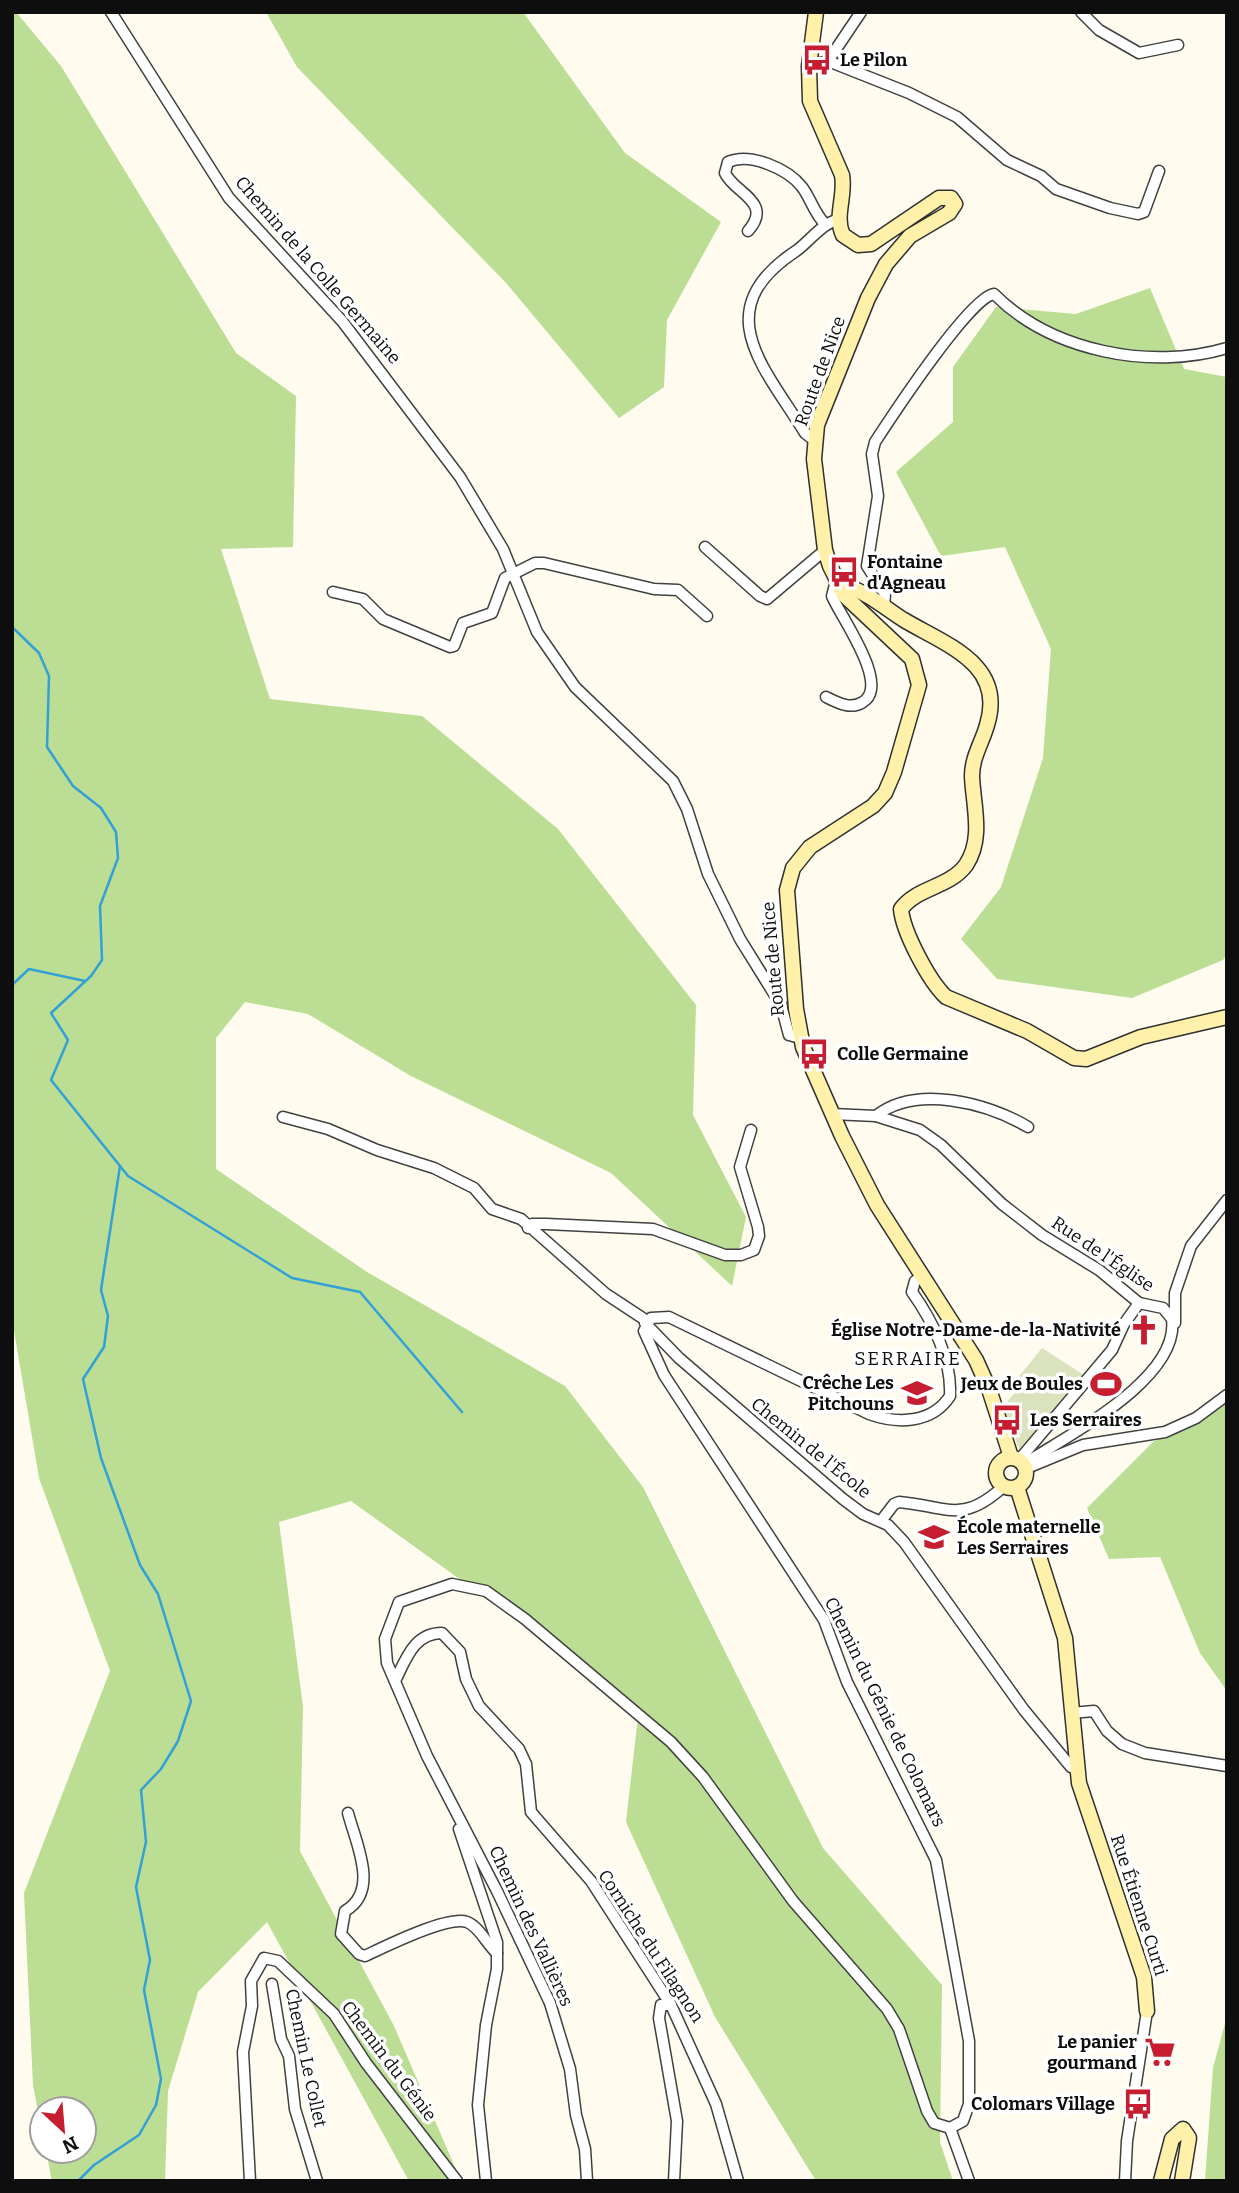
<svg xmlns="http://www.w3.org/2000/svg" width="1239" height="2193" viewBox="0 0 1239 2193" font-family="Bitter,serif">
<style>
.forest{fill:#bbde94}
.cemetery{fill:#dae3be}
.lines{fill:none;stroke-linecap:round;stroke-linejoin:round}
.stream{stroke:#33a0d6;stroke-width:2.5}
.street-casing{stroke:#414141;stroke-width:13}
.secondary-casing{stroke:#303030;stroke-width:17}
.street{stroke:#fff;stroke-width:10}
.secondary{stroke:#fff0aa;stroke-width:14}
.labels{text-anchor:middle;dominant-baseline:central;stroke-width:7;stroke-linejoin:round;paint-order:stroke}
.poi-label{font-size:18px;font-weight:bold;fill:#0e0e0e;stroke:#fff;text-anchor:start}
.street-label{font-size:18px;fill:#0e0e0e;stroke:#fff}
.neighbourhood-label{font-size:19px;letter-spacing:2px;fill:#0e0e0e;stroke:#fff}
</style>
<rect width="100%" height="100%" fill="#fffbef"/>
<g class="forest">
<polygon points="12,12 16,12 61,66 236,353 296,396 293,547 221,549 270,699 422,716 558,829 696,1005 693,1115 746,1217 732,1286 611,1173 411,1076 308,1014 245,1002 216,1038 216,1169 367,1272 565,1386 643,1487 823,1848 942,1985 940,2142 953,2181 816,2181 715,2017 626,1822 639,1708 351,1501 279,1522 303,1707 300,1851 394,2026 461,2181 409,2181 267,1922 198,1992 168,2091 165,2181 52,2181 46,2151 84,2151 84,2109 42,2109 42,2132 33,2085 24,1893 110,1671 39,1478 12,1319"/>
<polygon points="266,12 523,12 625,153 721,222 667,320 664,387 619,418 507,284 297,67"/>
<polygon points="1150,288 1184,369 1227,377 1227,954 1223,960 1132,998 997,979 961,939 1001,887 1043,758 1051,649 1005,547 941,556 896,472 953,422 953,367 996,307 1076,314"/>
<polygon points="1227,1403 1227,1691 1200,1653 1160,1557 1109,1559 1087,1508 1153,1442"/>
<polygon points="1227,2016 1227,2181 1205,2181 1213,2068"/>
</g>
<polygon class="cemetery" points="1042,1348 1084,1375 1020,1451 1003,1407 1021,1385 1016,1380"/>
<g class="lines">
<g class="stream">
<polyline points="12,627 39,653 49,676 47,747 73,786 101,808 116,832 118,858 100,906 102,960 91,976 51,1013 68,1040 51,1080 128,1176 292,1278 360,1292 462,1412"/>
<polyline points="12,985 29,969 85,981"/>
<polyline points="78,2181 94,2165 139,2135 156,2105 161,2079 144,1990 150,1960 136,1887 146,1842 141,1790 161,1769 178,1741 191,1701 158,1594 140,1565 101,1458 83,1379 104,1347 108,1316 101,1290 120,1166"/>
</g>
<g class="street-casing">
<g id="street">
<polyline points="111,12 229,198 342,321 460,477 503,549 537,632 575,687 673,781 687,809 708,874 740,939 781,1005 789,1035 800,1038"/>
<polyline points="1081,12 1099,30 1139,53 1178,45"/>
<polyline points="828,61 909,93 957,117 1007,160 1041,176 1056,189 1110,208 1138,214 1144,212 1159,171"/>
<polyline points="809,66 828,61 861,12"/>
<path d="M748 231C774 202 734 193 725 173L728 162C750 152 788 169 802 187 811 199 814 213 825 224"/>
<path d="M815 441 805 433C765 368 706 310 796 251 810 241 822 223 838 220"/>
<polyline points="705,547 760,596 767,599 825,550"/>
<polyline points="333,592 363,599 383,619 450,647 454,646 463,623 492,613 505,578 535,563 544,563 654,589 678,590 707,616"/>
<path d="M884 607 885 594 867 566 878 496 872 454 875 442C892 416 970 297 994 294 1051 351 1150 371 1227 348"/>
<path d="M826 697C838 703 851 710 863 702 891 685 840 616 832 596L836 581"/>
<path d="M832 1114 876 1116 920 1130 941 1145 1002 1204 1042 1235 1099 1270 1139 1303 1163 1308 1172 1319C1180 1379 1068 1435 1024 1464"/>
<path d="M876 1116C916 1084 988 1103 1028 1127"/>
<polyline points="283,1117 328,1129 377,1150 434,1168 474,1188 492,1209 521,1219 606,1294 647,1321"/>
<polyline points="528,1228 532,1224 546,1224 653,1229 725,1255 741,1255 754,1250 759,1236 758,1227 740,1167 751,1130"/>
<polyline points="645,1323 679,1358 843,1499 863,1514 888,1525 904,1542 1024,1710 1071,1767 1076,1768"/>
<polyline points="1175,1323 1175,1293 1191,1246 1227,1200"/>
<polyline points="1019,1460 1112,1350 1124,1324 1139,1303"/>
<polyline points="1032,1466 1083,1445 1165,1432 1196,1418 1227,1395"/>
<path d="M881 1521 894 1504 899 1502C946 1506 962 1525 1004 1486"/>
<path d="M395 1681C406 1659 414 1633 442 1633L460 1652 466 1679 479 1706 519 1749 526 1764 531 1812 591 1881 671 2005 716 2104 738 2181"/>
<polyline points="1071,1713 1094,1711 1107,1731 1122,1744 1145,1753 1227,1766"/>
<path d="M348 1813C356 1844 380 1891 345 1911L341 1934 359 1954 365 1956C384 1947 448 1915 467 1922 480 1927 487 1945 497 1953"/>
<polyline points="459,1829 497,1942 497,1969 486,2025 478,2105 486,2181"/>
<polyline points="272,1984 281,2039 289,2056 295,2109 317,2181"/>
<polyline points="671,2005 661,2005 659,2018 677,2121 674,2181"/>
<polyline points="950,2128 969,2181"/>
<polyline points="250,2181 243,2052 252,2006 251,1981 264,1958 278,1961 334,2014 366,2063 457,2181"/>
<path d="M587 2181 585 2149 576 2115 570 2069 550 2003 497 1891 427 1756 387 1663 385 1639 399 1602 452 1584 486 1591 525 1619 671 1742 703 1777 793 1901 887 2009 899 2029 927 2111 934 2123 950 2128 963 2121 969 2104V2041L936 1860 847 1682 824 1620 664 1375 644 1331 651 1318 669 1317 869 1414C897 1424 932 1424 950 1396 952 1359 932 1320 912 1292L915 1281 923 1276"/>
<polyline points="1125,2181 1127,2141 1147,2011"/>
</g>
</g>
<g class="secondary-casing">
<g id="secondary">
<path d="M816 12 809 66 810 101 842 175C846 196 834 216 843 235L858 245 871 244 939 198H951L955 204 949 213 910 236 886 264 868 298 817 425 814 459 825 550 830 566 845 596 912 659 919 685 894 772 885 793 873 806 810 847 793 868 787 890 796 1009 803 1047 842 1136 877 1205 976 1360 989 1389 1011 1457"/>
<path d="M840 588C854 581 890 612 904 620 946 645 1006 664 987 725 982 743 972 757 972 776 973 805 984 838 966 865 949 888 917 887 901 909 903 932 929 981 946 997L1027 1031 1074 1058 1086 1059 1141 1037 1227 1017"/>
<circle cx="1011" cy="1473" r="15"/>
<polyline points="1017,1487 1065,1638 1079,1783 1144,1977 1147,2011"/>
<polyline points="1161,2181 1172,2139 1183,2129 1189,2138 1182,2181"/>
</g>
</g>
<use href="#street" class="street"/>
<use href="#secondary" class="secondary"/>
</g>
<defs>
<g id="bus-bare" transform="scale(2.415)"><path d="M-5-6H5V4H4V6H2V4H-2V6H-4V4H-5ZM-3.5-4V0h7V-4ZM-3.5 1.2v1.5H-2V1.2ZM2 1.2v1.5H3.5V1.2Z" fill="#c71d31" stroke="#fff" stroke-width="2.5" paint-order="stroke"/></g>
<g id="church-bare" transform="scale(2.415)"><path d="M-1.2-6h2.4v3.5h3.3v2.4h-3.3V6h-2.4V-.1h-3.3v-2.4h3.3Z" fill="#c71d31" stroke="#fff" stroke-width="2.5" paint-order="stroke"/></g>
<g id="stadium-bare" transform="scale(2.415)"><path d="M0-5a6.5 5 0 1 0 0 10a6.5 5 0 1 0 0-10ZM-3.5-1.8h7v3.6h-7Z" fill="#c71d31" stroke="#fff" stroke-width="2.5" paint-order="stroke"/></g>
<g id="school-bare" transform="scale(2.415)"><path d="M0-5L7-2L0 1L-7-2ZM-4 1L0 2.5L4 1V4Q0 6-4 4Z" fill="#c71d31" stroke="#fff" stroke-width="2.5" paint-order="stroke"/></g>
<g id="supermarket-bare" transform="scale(2.415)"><path d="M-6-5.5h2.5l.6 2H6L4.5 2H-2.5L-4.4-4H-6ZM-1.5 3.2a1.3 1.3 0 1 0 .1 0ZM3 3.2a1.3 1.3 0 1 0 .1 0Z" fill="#c71d31" stroke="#fff" stroke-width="2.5" paint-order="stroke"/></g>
</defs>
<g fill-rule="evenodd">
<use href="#bus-bare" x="817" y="60"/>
<use href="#bus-bare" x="844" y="572"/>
<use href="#bus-bare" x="814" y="1054"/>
<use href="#church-bare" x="1144" y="1330"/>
<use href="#stadium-bare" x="1106" y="1384"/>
<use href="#school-bare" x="917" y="1393"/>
<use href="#bus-bare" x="1007" y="1420"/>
<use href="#school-bare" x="934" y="1537"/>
<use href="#supermarket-bare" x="1160" y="2052"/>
<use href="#bus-bare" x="1138" y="2104"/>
</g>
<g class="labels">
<g class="poi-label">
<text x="840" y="60">Le Pilon</text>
<text x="867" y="562">Fontaine<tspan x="867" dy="21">d'Agneau</tspan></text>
<text x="837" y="1054">Colle Germaine</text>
<text x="1121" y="1330" text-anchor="end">Église Notre-Dame-de-la-Nativité</text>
<text x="894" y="1383" text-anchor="end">Crêche Les<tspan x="894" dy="21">Pitchouns</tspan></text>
<text x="1083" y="1384" text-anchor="end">Jeux de Boules</text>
<text x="1030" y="1420">Les Serraires</text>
<text x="957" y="1527">École maternelle<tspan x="957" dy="21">Les Serraires</tspan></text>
<text x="1137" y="2042" text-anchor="end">Le panier<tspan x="1137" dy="21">gourmand</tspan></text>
<text x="1115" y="2104" text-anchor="end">Colomars Village</text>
</g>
<g class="street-label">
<text transform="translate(318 270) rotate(49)">Chemin de la Colle Germaine</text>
<text transform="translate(820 371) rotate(-70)">Route de Nice</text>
<text transform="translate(773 959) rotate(-95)">Route de Nice</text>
<text transform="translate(1103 1254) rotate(34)">Rue de l'Église</text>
<text transform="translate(811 1448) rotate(39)">Chemin de l'École</text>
<text transform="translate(885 1712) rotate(64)">Chemin du Génie de Colomars</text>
<text transform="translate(1139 1905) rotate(72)">Rue Étienne Curti</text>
<text transform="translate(531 1926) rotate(65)">Chemin des Vallières</text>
<text transform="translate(651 1946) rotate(57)">Corniche du Filagnon</text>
<text transform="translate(306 2058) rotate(78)">Chemin Le Collet</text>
<text transform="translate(389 2061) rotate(53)">Chemin du Génie</text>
</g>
<g class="neighbourhood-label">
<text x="908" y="1358">SERRAIRE</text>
</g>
</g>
<rect width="1239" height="2193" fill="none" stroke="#0e0e0e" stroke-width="28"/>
<g transform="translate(63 2130) rotate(154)"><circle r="33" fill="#ffffff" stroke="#9f9f9f" stroke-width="2"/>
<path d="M0-5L12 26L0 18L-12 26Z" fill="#c71d31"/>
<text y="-10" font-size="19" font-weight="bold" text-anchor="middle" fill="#0e0e0e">N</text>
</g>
</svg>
